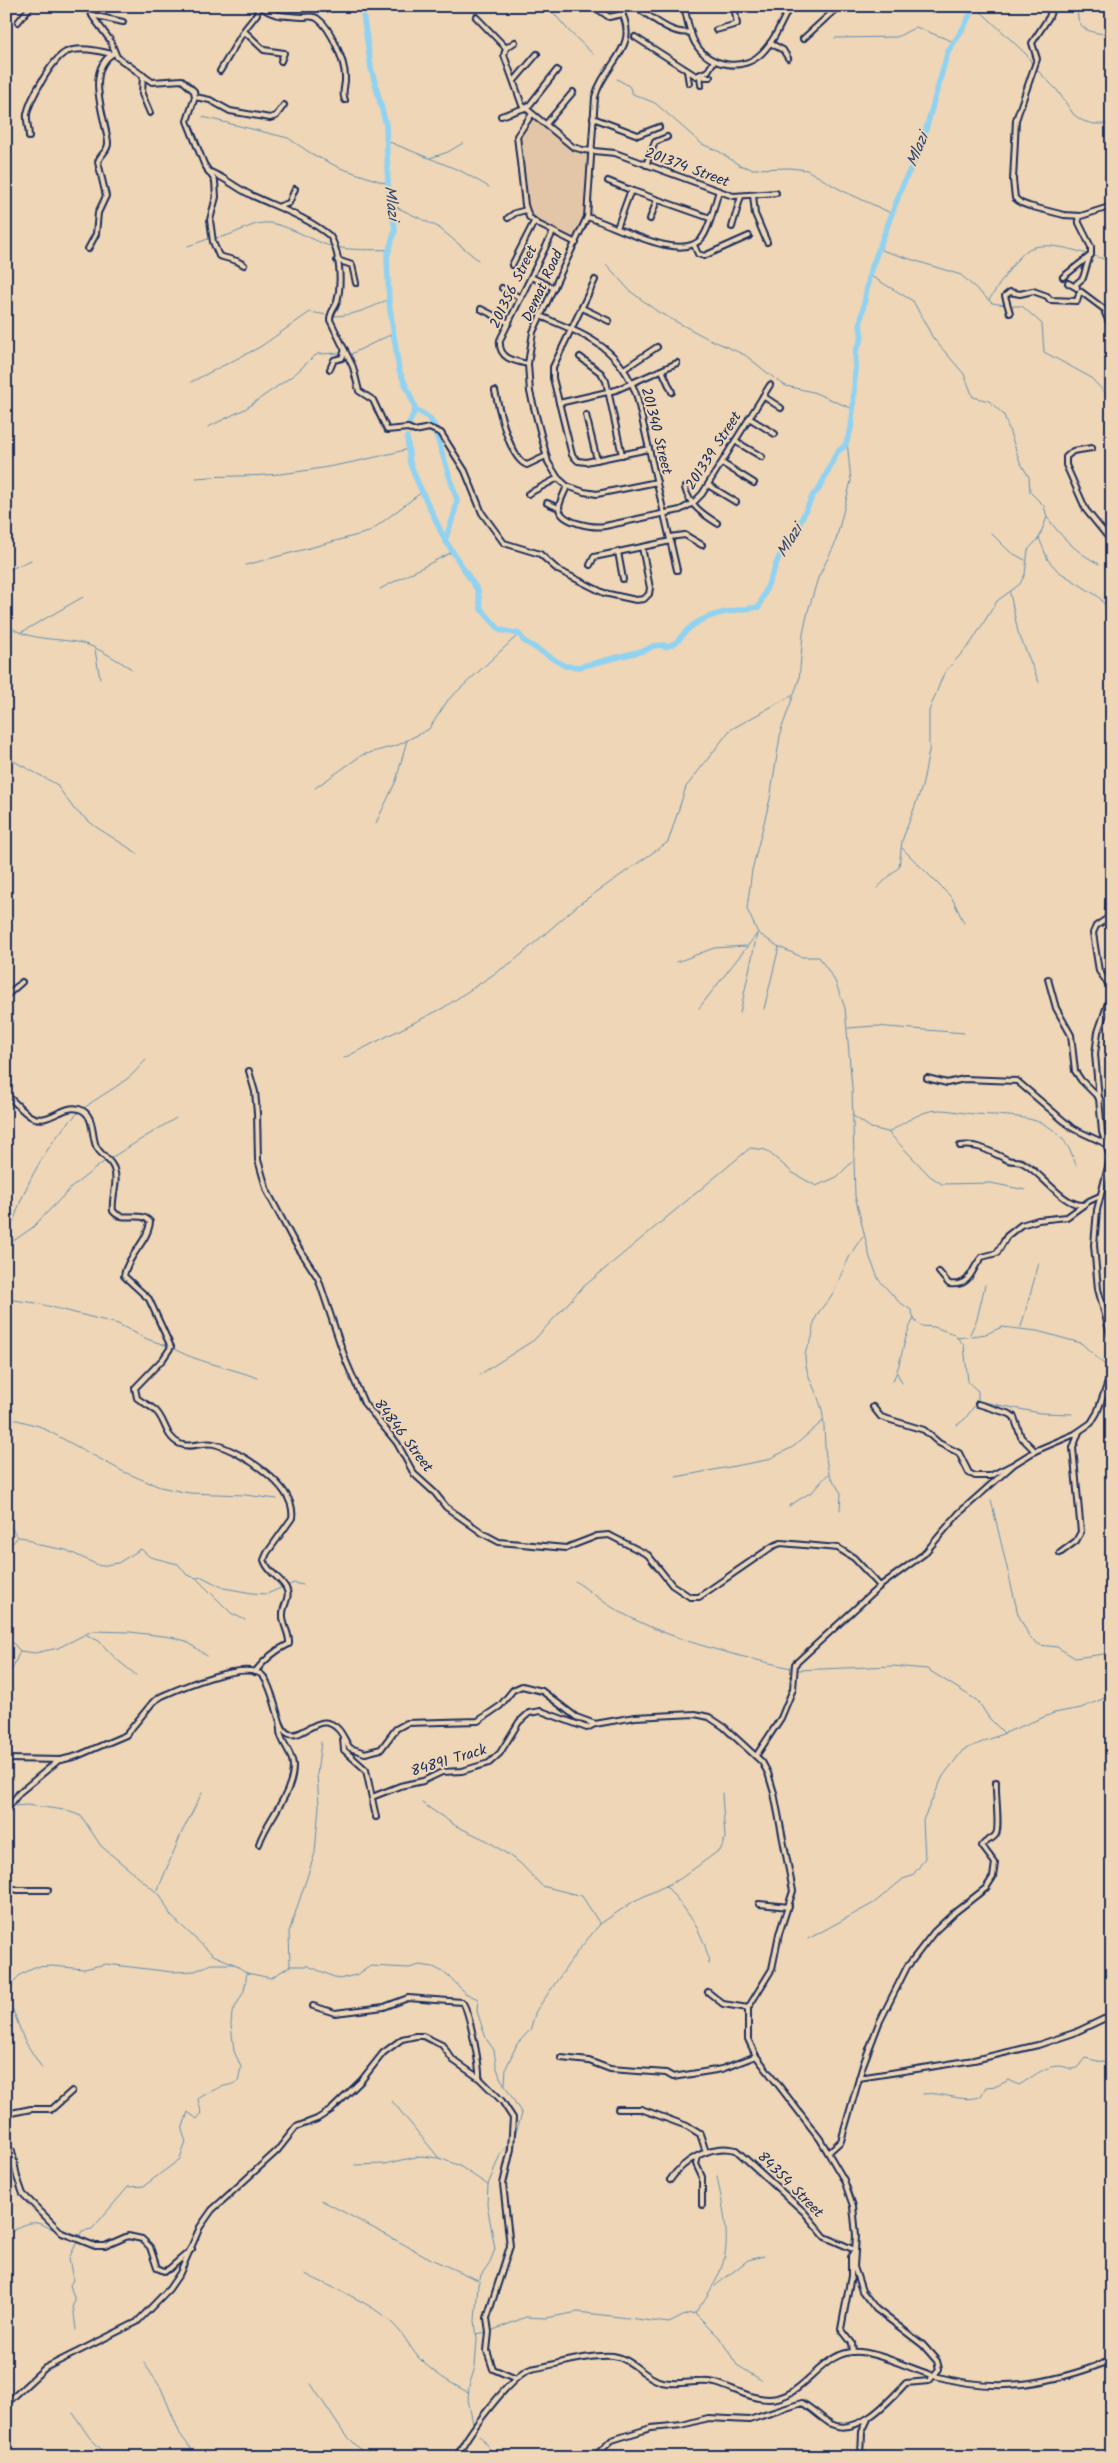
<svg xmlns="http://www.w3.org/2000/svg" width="1118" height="2463" viewBox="0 0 1118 2463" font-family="Kalam,sans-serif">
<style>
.built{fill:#e3c6a7}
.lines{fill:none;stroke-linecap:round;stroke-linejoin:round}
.stream{stroke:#6191b7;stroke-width:1}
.river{stroke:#90d2f2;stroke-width:5.5}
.minor-casing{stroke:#1b2f5e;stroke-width:8}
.minor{stroke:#eed6b6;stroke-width:4}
.labels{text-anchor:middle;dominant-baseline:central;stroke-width:4;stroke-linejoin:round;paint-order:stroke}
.street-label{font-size:15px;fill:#1b2f5e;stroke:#eed6b6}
.water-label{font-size:16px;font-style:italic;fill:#2d4774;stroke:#eed6b6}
</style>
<rect width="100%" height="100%" fill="#eed6b6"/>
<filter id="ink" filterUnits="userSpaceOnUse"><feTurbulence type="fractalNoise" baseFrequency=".02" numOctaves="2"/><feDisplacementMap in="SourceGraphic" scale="10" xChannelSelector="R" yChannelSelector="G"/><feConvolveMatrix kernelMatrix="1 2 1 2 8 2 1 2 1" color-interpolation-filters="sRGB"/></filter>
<g filter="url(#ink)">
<polygon class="built" points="532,114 573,147 592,151 589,205 576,243 532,220 525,205 517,136"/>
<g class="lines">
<g class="stream">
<polyline points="550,6 551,10 569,31 593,54"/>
<polyline points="975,6 1027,55 1034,67 1057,90 1074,115 1083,121 1094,124 1112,124"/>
<path d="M1078 6C1074 30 1091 34 1112 34"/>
<polyline points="835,38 897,37 916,27 954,42"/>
<polyline points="617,79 629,86 633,94 655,103 702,144 720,152 739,165 752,169 790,168 807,170 841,190 893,214"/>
<polyline points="203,117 288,138 312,154 340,168 388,184"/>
<polyline points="387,141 461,171 489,187"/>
<polyline points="430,158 448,152 463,143"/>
<polyline points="392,205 438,227 478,260"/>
<path d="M215 238C235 236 248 224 263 223 281 221 311 240 330 246"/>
<polyline points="188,246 211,238"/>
<path d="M337 247C352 251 373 249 389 250"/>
<polyline points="878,249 961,275 992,303 1006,305"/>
<polyline points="606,264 630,291 658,312 707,338 745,355 774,378"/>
<polyline points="869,275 913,301 933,338 964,374 973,397 989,401 1004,415 1020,462 1029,477 1030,492 1044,506 1047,517 1039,538 1048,560 1058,571 1099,597 1112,615"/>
<path d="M989 300C998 287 1018 253 1031 248 1055 240 1089 256 1112 261"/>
<polyline points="1009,306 1022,306 1042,324 1044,352 1090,377 1112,400"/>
<path d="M333 316C353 316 371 308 389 299"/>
<polyline points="351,354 394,333"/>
<polyline points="777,380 786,386 813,392 853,409"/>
<polyline points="191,382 260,347 310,312 327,315"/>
<polyline points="208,427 245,409 295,374 313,357 318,354 342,353"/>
<polyline points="847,441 851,481 835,544 818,578 808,611 803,634 799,680 781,730 770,799 752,870 747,909 758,933 779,947 802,957 819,957 835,981 845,1008 852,1087 855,1196 870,1258 879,1280 898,1301 911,1310 915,1321 922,1326 934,1327 954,1334 964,1345 968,1382 978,1391 978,1401 1040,1413 1072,1414"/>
<path d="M196 478C224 475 252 477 280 474 324 469 366 460 409 449"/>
<path d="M1047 517C1061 537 1077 553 1099 564"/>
<polyline points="991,533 1010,552 1025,560"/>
<polyline points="246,565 369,532 422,492"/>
<polyline points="6,571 31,560"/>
<polyline points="380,589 452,552"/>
<polyline points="1010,593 1018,632 1039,682"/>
<polyline points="1109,614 1112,633"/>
<path d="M6 625C33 642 52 637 81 643 96 646 118 661 132 669"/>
<polyline points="20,633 83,597"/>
<polyline points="95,650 100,679"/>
<polyline points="1112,654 1112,691"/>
<polyline points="929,744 929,711 944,673 971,643 997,601 1020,584 1025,574 1028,550 1039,538"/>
<polyline points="6,757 56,784 74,809 96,827 137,853"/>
<polyline points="315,788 362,755 398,745 429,729 448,700 519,634"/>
<polyline points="376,823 396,781 407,740"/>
<polyline points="902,848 952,898 964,923"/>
<polyline points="877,888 899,867 902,841 922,787 930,746"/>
<polyline points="677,962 714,948 746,946"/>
<polyline points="699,1008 757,934"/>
<polyline points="764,1009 779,947"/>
<polyline points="740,1013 757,934"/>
<polyline points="848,1028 875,1026 964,1033"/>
<polyline points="344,1058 443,1008 515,960 578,905 668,842 686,787 730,730 792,695"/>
<polyline points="852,1115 871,1128 888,1132 930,1176 942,1184 991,1183 1025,1190"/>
<path d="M888 1133C900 1125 912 1117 926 1112 942 1107 958 1113 975 1114 1021 1117 1059 1113 1076 1165"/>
<path d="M9 1244C13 1203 50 1134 83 1109 96 1098 111 1091 124 1081 132 1076 139 1067 146 1060"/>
<polyline points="6,1246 32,1228 73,1186 101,1164 176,1118"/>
<polyline points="6,1299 36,1303 118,1324 147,1339 168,1346"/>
<polyline points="1021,1327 1039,1263"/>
<polyline points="970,1334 977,1319 985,1285"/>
<polyline points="957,1338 986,1334 1002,1327 1037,1331 1081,1343 1104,1364"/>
<path d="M173 1348C192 1361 233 1368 257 1378"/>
<polyline points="897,1373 902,1383"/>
<polyline points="479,1375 534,1340 582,1288 750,1148 766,1150 793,1173 816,1186 837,1177 852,1162"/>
<path d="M893 1381C903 1360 902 1339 914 1318"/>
<polyline points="6,1417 39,1426 124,1472 160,1487 189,1493 245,1495 277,1499"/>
<polyline points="957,1425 965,1419 975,1405"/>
<polyline points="829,1474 841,1493 840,1510"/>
<polyline points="676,1477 767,1460 793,1447 823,1421"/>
<polyline points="991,1500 1018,1614 1030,1638 1040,1645 1057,1647 1075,1658 1112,1653"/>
<path d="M789 1506 813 1491 829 1473C823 1452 826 1432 822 1410 817 1390 805 1376 805 1356 805 1350 810 1344 812 1338 813 1333 812 1328 814 1323 817 1310 829 1302 834 1291 843 1272 849 1252 863 1237"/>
<polyline points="6,1521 18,1537 26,1538 39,1545 66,1550 100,1566 118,1563 141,1549 150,1557 178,1564 187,1575 196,1578 202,1577 224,1588 252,1593 267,1594 283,1587"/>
<polyline points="6,1559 10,1546 17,1538"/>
<polyline points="197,1579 231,1613 245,1620"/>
<path d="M575 1581C587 1589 598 1598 610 1606 663 1639 730 1654 791 1668"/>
<polyline points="287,1586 294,1583 303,1585"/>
<polyline points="6,1635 20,1651 35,1653 58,1648 92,1631 130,1632 171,1637 186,1641 207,1656"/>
<polyline points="87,1635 99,1641 116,1659 136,1675"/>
<polyline points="797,1670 892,1666 927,1669 978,1701 989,1718 1004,1733"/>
<polyline points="6,1683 20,1651"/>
<polyline points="422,1803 456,1826 488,1841 520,1863 542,1886 582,1896 600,1924"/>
<polyline points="12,1806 27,1805 65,1810 81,1816 101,1846 161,1896 171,1916 213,1955 234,1964"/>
<path d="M666 1886C685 1908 706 1934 709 1964"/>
<polyline points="157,1892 181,1834 202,1793"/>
<polyline points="808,1939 874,1903 903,1879 912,1876 919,1867 925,1858 923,1820 943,1776 963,1750 1054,1713 1081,1708 1112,1695"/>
<polyline points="290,1966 289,1932 315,1853 319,1806 317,1774 321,1742"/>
<polyline points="6,1989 20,1975 34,1967 52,1966 84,1969 106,1964 172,1972 195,1971 211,1964 234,1964 247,1973"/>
<polyline points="6,2000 13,2010 24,2040 42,2068"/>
<polyline points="505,2084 506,2068 517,2044 530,2030 536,2011 577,1952 600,1924 634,1901 680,1879 721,1849 725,1838 722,1793"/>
<path d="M923 2094C944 2091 962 2104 981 2096L986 2087 997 2086 1009 2080 1019 2085C1038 2074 1050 2060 1071 2069L1077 2068 1085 2058 1106 2063 1112 2060"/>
<polyline points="392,2101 439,2158"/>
<polyline points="355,2165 385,2164 420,2156 439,2158 458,2165 488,2185"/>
<polyline points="321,2200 433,2260 478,2280"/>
<polyline points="63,2231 80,2235"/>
<path d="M6 2235C15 2230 26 2221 37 2223 44 2224 49 2229 56 2230"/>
<path d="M78 2239 82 2231 92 2229 128 2187 144 2186 180 2159 186 2142 182 2130 188 2112 197 2119C204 2112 199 2107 198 2099 202 2096 215 2089 219 2088 225 2085 231 2086 238 2081L241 2067 234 2051 231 2025 232 2013 244 1991 247 1973 271 1978 290 1966H308L339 1979 356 1975 371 1966 409 1968 420 1965 433 1967 447 1974 465 1993 478 1999 477 2011 482 2027 487 2040 494 2050 496 2065 500 2077 522 2114 513 2141"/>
<path d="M305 2274C334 2289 369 2301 392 2323 403 2333 409 2346 418 2357 431 2371 451 2384 468 2392"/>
<polyline points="715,2286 748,2260 764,2256"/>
<path d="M695 2313C736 2258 729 2240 717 2176"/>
<polyline points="76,2330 73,2304 75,2301 70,2285 73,2280 69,2258 77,2242"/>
<polyline points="491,2331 526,2317 546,2318 578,2312 669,2323 687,2314 695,2313 719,2337 737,2365 761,2380"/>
<polyline points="476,2334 487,2332"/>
<polyline points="144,2363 161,2388 180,2434 197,2457"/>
<polyline points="311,2384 343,2432 368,2457"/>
<polyline points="73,2413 89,2437 109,2457"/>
<polyline points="473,2423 468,2400 469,2386 475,2367 477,2339 475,2320 478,2285 481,2275 490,2262 495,2249 487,2204 488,2185 501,2152 508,2146"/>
<polyline points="480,2436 489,2447 488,2457"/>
<polyline points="6,2441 19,2457"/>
</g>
<g class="river">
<polyline points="362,6 371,68 386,125 388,184 395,230 387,257 389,302 399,370 414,404 415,410 408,426"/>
<path d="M415 410C424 413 432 419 435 428"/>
<polyline points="436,434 457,500 454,515 445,540"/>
<path d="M407 437 410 463 417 481 445 540 478 591 481 609 500 630 519 634 524 641 565 666 579 667 646 650 653 646 664 645 665 647C682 643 680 634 692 626 710 612 738 610 759 607L779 557 792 540 813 495 819 489 837 452 845 446 851 429 853 409 856 350 862 338 860 325 870 272 903 184 921 147 948 51 964 27 974 6"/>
</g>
<g class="minor-casing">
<g id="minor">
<polyline points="88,6 93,17 110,40 117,57 152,82 182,80 194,91 195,97 187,121 204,164 215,181 216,197 210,220 213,242 219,256 237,261 244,265"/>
<path d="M260 6C274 18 287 15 303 17 308 17 313 15 318 19 331 28 345 62 345 77 346 85 341 92 345 100"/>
<path d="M618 6C644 47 604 62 595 97L587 217 533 332 528 364 530 392 548 462 558 478 567 486 584 492 597 494 657 482"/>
<path d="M684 6C687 18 689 32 695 43 709 67 743 72 762 53 775 40 782 21 790 6"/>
<polyline points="1053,6 1049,17 1032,43 1037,59 1016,120 1013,180 1015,198 1021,203 1029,206 1064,215 1081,216 1112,206"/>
<path d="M636 7C652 17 672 36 691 32"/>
<polyline points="596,8 609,17 623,14"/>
<polyline points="685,9 697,6"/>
<polyline points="92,15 123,22"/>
<polyline points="476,17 506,48"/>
<polyline points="18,22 31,6"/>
<polyline points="716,30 737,24 734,6"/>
<polyline points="244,31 264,50 284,53 281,61"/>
<polyline points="635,37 696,76 708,71 714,61"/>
<polyline points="803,39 839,6"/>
<polyline points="515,42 506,48 504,55 522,105 573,147 583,150 615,153 733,196 776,193"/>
<polyline points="770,43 783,50 788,58"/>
<polyline points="220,71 245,29 257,14 258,6"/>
<polyline points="687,71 689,83"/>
<polyline points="704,74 705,77 710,77"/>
<polyline points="143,75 142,94 150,113"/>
<polyline points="700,76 701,85"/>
<polyline points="514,81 537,54"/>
<polyline points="195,97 210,100 230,111 270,118 276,116 284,105"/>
<polyline points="532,114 517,136 525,205 529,217 538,224 576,243"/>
<polyline points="501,116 528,107 557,70"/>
<polyline points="593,118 638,135 659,127"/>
<polyline points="546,124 573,92"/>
<path d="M29 137C29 129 26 121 27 114 30 99 52 59 66 52 80 46 99 51 112 54"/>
<polyline points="646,165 655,142 667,137"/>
<path d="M208 171C225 177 237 189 253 196 279 208 307 217 330 236 340 252 342 283 337 302 335 308 330 312 330 320L353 367 359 391 373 400 387 430 408 428 415 431 429 428 441 433 465 471 482 513 504 543 540 554 558 570 604 593 636 600 644 599 649 594 650 588 642 547"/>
<polyline points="608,181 633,191"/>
<polyline points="753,195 755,214 767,242"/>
<polyline points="280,206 289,203 295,189"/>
<path d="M587 217C613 224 681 264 702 238 711 226 714 205 719 191"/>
<polyline points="508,218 515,213 526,210"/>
<polyline points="650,219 657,200"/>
<polyline points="732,227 741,196"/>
<polyline points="617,228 629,195 633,191 710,218"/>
<polyline points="694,245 698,254 704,256 749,236"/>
<path d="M88 249 96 234 98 213 106 196 98 162C100 154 109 151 108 142 105 116 84 70 114 53"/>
<polyline points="337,260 352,265 356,283"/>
<polyline points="512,265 534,222"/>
<polyline points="531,277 554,288"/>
<polyline points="1063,277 1091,255 1091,247 1079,223 1078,216"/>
<polyline points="595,280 553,367 553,378 572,455 578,461 586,462 649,449"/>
<polyline points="1068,283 1077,288"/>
<polyline points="502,288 521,298"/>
<polyline points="1077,288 1076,284 1083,278 1089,258"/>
<polyline points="582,308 609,321"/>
<polyline points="481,309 509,323"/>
<polyline points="1010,313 1005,296 1010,292 1020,294 1033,291 1047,296 1050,300 1077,301 1080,291 1112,315"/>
<polyline points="1105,313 1112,329"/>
<path d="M540 316C585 335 620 346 637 397L677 570"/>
<polyline points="580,357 601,373 606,381 622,455"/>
<path d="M528 364C513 361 498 358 500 340L553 232"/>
<polyline points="330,369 334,360 342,358 345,350"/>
<polyline points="624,369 657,347"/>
<polyline points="662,370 672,392"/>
<path d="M495 391C499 408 509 459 527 465L546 456"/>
<polyline points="763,396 781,408"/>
<polyline points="559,403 616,390 677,363"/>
<polyline points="586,415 597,460"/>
<polyline points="749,418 775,434"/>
<polyline points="735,441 762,457"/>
<polyline points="1092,448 1073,451 1066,457 1066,465 1086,510 1112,542"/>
<polyline points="722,463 754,483"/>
<polyline points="708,485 736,502"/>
<path d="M567 486C565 492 559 502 559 508 561 523 593 528 605 526L680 510 693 503 702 494 770 385"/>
<path d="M685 488C689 505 704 515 717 523"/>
<polyline points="528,494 558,478"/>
<polyline points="547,503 559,508"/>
<polyline points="670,537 685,535 702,545"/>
<polyline points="618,552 623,579"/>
<polyline points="590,565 594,557 671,541"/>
<polyline points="1109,902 1108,918 1096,926 1093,933 1099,971 1112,989"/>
<polyline points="1048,979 1056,1008 1071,1035 1075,1071 1081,1080 1100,1099"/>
<polyline points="6,996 22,982"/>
<polyline points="249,1071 255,1092 257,1113 258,1160 267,1191 292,1238 318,1278 346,1361 364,1403 397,1443 414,1474 435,1493 446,1507 484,1534 499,1542 566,1548 597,1536 609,1535 648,1555 672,1585 690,1597 699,1597 773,1546 781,1543 838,1548 854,1558 880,1586"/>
<polyline points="927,1078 947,1083 964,1079 1017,1081 1072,1128 1104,1143"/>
<path d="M6 1095C15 1101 23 1113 32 1117 49 1125 63 1104 79 1109 95 1114 91 1134 96 1146 100 1155 111 1159 114 1169 119 1183 111 1197 113 1211 122 1223 141 1210 150 1222 148 1242 127 1256 124 1276L149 1299 171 1347 163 1359 135 1388 137 1398C143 1403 151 1406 156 1411 166 1421 165 1437 180 1444 191 1449 203 1441 214 1444 240 1451 297 1486 292 1518L267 1553 264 1560C268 1573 280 1577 286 1588 291 1597 283 1605 283 1614 282 1625 290 1633 289 1644 276 1650 264 1660 255 1672"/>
<path d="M960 1146C979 1143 992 1153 1008 1160 1013 1162 1019 1160 1023 1163 1041 1172 1063 1206 1083 1205"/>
<polyline points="1112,1151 1097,1210 1094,1245 1098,1289 1112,1341"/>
<polyline points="1109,1154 1102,1132 1095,1054 1098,1032 1112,991"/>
<path d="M939 1272 949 1284C972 1287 971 1268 982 1257L997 1253 1007 1236 1021 1225 1038 1220 1067 1217 1089 1201 1100 1196"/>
<polyline points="1104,1311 1112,1318"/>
<polyline points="978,1404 1010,1414 1014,1417 1021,1437 1035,1451"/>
<polyline points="873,1407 881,1417 924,1430 939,1443 959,1453 969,1473 975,1476 990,1476 1012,1465"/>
<polyline points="1060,1553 1076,1541 1081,1532 1073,1448 1079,1432"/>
<polyline points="343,1738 344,1750 366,1770 376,1817"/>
<polyline points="756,1756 781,1718 793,1689 795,1664 880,1586 924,1554 959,1513 1014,1464 1035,1451 1075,1434 1091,1423 1097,1413 1112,1371"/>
<path d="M6 1759 61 1760 77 1756 126 1735 153 1702 162 1696C180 1688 247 1659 263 1676 271 1686 274 1703 278 1715 280 1722 282 1731 289 1734 304 1739 320 1710 338 1729 343 1734 346 1743 350 1748L365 1753 381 1749 396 1729 407 1723 478 1721 500 1706 513 1690 522 1686 542 1691 576 1717 595 1724 635 1717 695 1714 709 1717 724 1727 762 1762 768 1773 774 1793 793 1891 779 1934 772 1969 748 2008V2039L756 2056 820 2139 844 2180 853 2206 856 2235 854 2267 862 2291 876 2309 923 2345 937 2361 939 2369 929 2381 906 2383C890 2400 858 2437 831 2424 821 2418 813 2409 802 2403L749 2420 708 2418 682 2425 651 2428 612 2440 594 2457"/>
<polyline points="372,1797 400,1786 423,1781 442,1772 462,1771 489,1763 500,1753 519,1722 529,1713 541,1711 587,1728 595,1724"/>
<polyline points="6,1811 19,1793 59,1760"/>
<path d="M259 1844C268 1817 293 1795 293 1766 293 1751 278 1741 280 1726"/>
<polyline points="6,1887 18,1890 48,1890"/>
<polyline points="759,1904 789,1907"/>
<polyline points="708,1992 723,2004 748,2008"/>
<path d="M313 2006 335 2013 384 2007 408 1998 462 2002C469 2008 480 2067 479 2078"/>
<polyline points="561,2058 589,2061 610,2069 666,2073 673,2077 722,2069 756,2056"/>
<polyline points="859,2078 974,2060 1038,2045 1074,2033 1112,2015"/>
<polyline points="618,2109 641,2109 687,2126 700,2134 706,2152"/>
<polyline points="6,2114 31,2109 52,2109 72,2091"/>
<polyline points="6,2147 12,2151 17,2177 23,2194 62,2233 95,2246 105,2246 128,2236 142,2239 150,2247 157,2268 164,2271 169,2269 192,2249"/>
<path d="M829 2152 841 2141 863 2065 879 2023 907 1967 934 1932 954 1913 986 1888 993 1877 995 1863 982 1846C985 1840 993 1840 996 1834 1000 1827 995 1793 996 1782"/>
<polyline points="698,2157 696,2164 702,2177 702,2205"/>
<path d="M670 2180C683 2161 711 2143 736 2150L804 2212 825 2237 855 2250"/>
<polyline points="853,2352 852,2343 841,2329 851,2276 851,2257 854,2252"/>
<polyline points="6,2404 45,2368 137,2322 169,2289 180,2273 200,2227 212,2210 277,2151 296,2127 317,2119 331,2110 361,2081 383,2053 402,2039 416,2036 423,2036 442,2045 453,2060 479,2078 502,2101 513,2118 511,2149 503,2184 510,2246 487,2318 489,2332 487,2351 493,2369 514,2378"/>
<path d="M457 2457C465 2437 511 2375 531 2369 555 2365 589 2354 613 2356 632 2358 644 2378 662 2382 679 2386 698 2379 715 2383 733 2388 750 2399 769 2399 806 2399 821 2348 860 2352 886 2355 910 2369 935 2376 998 2394 1052 2384 1112 2360"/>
<polyline points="861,2457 862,2432 868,2419"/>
</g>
</g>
<use href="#minor" class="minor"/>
</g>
</g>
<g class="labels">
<g class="street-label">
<text transform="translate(687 168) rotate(20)">201374 Street</text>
<text transform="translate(543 286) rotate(-65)">Demat Road</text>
<text transform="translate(514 287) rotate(-64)">201356 Street</text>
<text transform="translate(656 431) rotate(76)">201340 Street</text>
<text transform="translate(714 451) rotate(-57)">201339 Street</text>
<text transform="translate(403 1436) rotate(53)">84846 Street</text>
<text transform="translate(449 1761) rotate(-17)">84891 Track</text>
<text transform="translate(790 2185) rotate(45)">84354 Street</text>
</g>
<g class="water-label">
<text transform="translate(918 150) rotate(-68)">Mlazi</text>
<text transform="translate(391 203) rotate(83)">Mlazi</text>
<text transform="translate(790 541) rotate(-59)">Mlazi</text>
</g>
</g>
<rect width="1118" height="2463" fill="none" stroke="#eed6b6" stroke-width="25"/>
<rect x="12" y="12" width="1093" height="2438" fill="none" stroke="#1b2f5e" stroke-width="2" filter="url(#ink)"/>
</svg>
